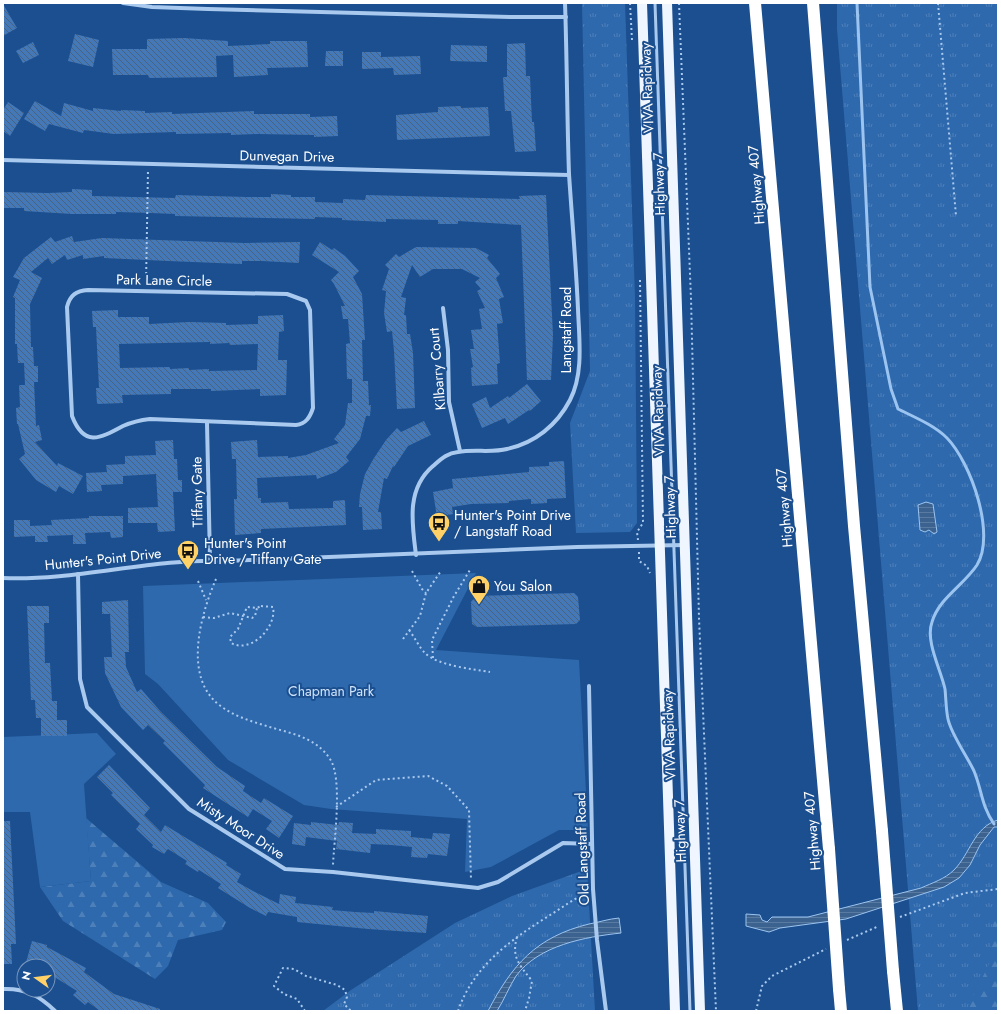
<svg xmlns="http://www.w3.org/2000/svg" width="1001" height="1014" viewBox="0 0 1001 1014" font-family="Jost,sans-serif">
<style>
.grass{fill:url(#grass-tufts)}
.forest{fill:url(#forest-firs)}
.green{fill:#2e69ad}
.water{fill:url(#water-rules);stroke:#9cc4f0}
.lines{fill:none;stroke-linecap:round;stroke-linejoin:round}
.stream{stroke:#9cc4f0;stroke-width:3}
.building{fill:url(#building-back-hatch);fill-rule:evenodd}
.path{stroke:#a9c9ee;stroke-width:2;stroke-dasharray:2 3;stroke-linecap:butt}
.service{stroke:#a9c9ee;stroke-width:3}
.minor{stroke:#a9c9ee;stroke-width:4}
.primary{stroke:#f0f6ff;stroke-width:10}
.motorway{stroke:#fff;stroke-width:12}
.motorway-bridge{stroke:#fff;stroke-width:12}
.labels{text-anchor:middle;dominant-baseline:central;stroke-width:4;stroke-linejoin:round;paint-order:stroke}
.street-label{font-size:14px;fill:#fff;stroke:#1b4f8f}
.poi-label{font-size:14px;fill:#fff;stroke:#1b4f8f;text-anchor:start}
.park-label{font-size:14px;fill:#cfe3fa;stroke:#1b4f8f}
</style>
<defs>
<pattern id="grass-tufts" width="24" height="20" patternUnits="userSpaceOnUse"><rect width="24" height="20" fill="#2e69ad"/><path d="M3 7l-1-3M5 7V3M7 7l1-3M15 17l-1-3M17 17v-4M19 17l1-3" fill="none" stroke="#4d80b9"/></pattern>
<pattern id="forest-firs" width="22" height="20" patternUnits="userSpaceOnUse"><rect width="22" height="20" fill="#2e69ad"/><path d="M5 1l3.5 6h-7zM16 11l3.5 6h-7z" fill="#4d80b9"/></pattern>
<pattern id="water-rules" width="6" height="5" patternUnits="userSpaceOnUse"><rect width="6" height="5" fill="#3c6290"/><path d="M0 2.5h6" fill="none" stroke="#597aa1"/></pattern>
<pattern id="building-back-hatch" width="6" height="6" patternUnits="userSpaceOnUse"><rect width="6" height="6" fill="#4478b7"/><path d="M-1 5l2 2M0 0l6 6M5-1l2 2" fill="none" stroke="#486282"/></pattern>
</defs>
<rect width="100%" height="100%" fill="#1b4f8f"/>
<g class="grass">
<polygon points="582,3 625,3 635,297 637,523 630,532 576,533 570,423 590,371"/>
<polygon points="837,3 998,3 998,1011 918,1011 837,29"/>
<polygon points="587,869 595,1011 323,1011 351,990 455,923 512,896"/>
</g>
<g class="forest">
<polygon points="86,818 161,882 208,903 226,922 222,930 178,940 168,966 155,979 63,921 40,887 91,881"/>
<polygon points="998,913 998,1011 966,1011 994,954 989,941 995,916"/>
</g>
<g class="green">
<polygon points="476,573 436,650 579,660 588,830 559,830 491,867 465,872 467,819 331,809 304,805 228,760 158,684 145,674 143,586"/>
<polygon points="97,733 116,754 84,784 91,881 40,887 30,812 3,812 3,737"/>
</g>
<g class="water">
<polygon points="926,502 933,504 937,532 934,534 929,530 925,532 920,530 918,505"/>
<path d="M998 820V827H994L980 845 970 865 959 878 944 887 846 919 780 928 769 932 746 926V914L760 915 762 920 767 922 772 917H808L921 888C932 883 945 879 954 870 970 854 974 827 998 820Z"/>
<path d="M619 918 621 933C585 937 539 945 516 976 509 987 504 1000 497 1011H488C512 965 536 937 589 924 600 922 608 919 619 918Z"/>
</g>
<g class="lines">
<path class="stream" d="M857 3 870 287 891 389 898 409C914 417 934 425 947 438 971 463 996 534 977 565 964 585 939 598 932 622 925 641 941 670 945 689 946 699 946 710 948 719 951 734 967 756 974 771 982 790 981 805 994 824"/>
</g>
<g class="building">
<polygon points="3,4 17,28 3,36"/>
<polygon points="75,34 99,40 93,67 68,61"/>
<polygon points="184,38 228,41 228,46 270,44 270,41 307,41 308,67 267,68 268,75 234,77 233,55 216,56 217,77 149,78 148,75 113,75 112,49 147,49 147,39"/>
<polygon points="33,42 39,55 23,63 16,51"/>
<polygon points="525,43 526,76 530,76 532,122 534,122 536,151 515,152 511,111 505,111 503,77 507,77 507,44"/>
<polygon points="451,45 487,46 487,62 450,61"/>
<polygon points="326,51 343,51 343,66 325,66"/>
<polygon points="362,52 381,52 381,57 420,56 421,74 394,75 393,68 362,69"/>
<polygon points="35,101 61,116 64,103 93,111 93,108 121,111 121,110 145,111 145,113 172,112 172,114 254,111 254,114 310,114 310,117 337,116 338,136 314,137 314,135 258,134 231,135 231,133 176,134 176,132 114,134 84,130 83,133 49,124 45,131 24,119"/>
<polygon points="8,102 24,113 10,136 3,131 3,110"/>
<polygon points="461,106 461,108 488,107 490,136 397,140 396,115 438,112 438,107"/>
<polygon points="72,189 92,190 92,196 175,198 176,195 247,197 271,197 271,194 291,195 291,197 315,197 315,202 343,203 343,199 365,200 366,195 520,199 519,196 546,195 553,335 551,380 527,380 521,225 458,221 458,224 438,224 438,220 386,219 386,222 342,220 342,218 315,217 315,219 175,216 175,214 151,213 116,212 116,214 72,214 24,211 24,208 3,208 3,192 48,193 72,192"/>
<polygon points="72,236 74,242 102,238 245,243 300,242 299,263 262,261 242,261 242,264 168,261 104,258 104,256 83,259 83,255 67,260 65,255 52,264 48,258 31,272 42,278 30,304 31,347 33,347 34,366 38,366 38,382 34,382 36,426 39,425 42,440 35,442 57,466 58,463 83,476 73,494 59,486 56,492 36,480 19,459 25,454 18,424 17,424 16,408 20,407 19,385 25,385 24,363 18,363 17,344 15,344 15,298 13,297 20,280 13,277 24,258 51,237 55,242"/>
<polygon points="320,242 332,250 334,248 345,256 359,271 353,277 362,294 365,340 362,340 363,381 368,381 369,405 371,405 370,416 366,416 360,439 346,457 349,461 336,472 317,479 316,475 257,478 258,498 261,498 261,503 288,502 289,509 333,508 333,501 345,500 346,525 261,529 261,533 235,535 234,499 237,499 236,459 232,459 231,442 257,440 258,457 288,456 288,458 306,455 339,443 334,439 345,425 348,403 352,403 352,379 347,379 346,344 350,343 348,319 343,319 341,306 345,306 334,284 331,280 339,272 312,255"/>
<polygon points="416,247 476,248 489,255 487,258 500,274 496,278 504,297 499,299 503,323 497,324 500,363 497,364 498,384 472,386 471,368 473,367 470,349 474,349 471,330 482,329 479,309 485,308 477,291 481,289 475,282 480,278 462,269 433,269 420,277 412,265 401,297 406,298 404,315 406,315 407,334 410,334 413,353 415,408 397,409 394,351 392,331 387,332 384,313 386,291 382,290 389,269 385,265 396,254 399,257"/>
<path d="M118 310V317H149V324L189 322 226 323V325L258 324V316L283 315 284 331 279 332 278 360H287L286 395 260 396V389L211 391V389H171V394L122 395 123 403 97 404 96 388H99L96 327H93L92 311ZM210 342V344L229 343 230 345 258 344 257 370 209 371V369L189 370V368L170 369V367L120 368 119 344Z"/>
<polygon points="527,384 541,401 530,411 529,410 508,424 505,418 482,428 472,404 486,397 490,408 508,396 509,398"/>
<polygon points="424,421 431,435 408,446 394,467 393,466 387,479 384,478 378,512 381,512 382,529 363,530 362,507 359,507 360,494 365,474 374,458 386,440 397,428 401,432"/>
<polygon points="173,440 174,459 177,459 178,480 182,480 182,492 173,492 175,531 158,532 157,523 128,523 128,508 158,507 156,474 123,476 123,484 101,485 102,491 87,492 86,473 107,472 106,465 125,464 125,456 156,455 155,441"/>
<polygon points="564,461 566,498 547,499 547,503 531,504 531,499 509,501 509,503 471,504 452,507 453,514 437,517 433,492 453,488 452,479 529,472 529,467 549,466 549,462"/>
<polygon points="89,516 123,516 123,537 111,538 110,532 85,533 86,544 73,544 73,535 47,536 48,542 35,542 35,536 14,537 14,520 30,520 30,526 52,525 51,520 89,518"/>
<polygon points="574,593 578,597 580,620 576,624 477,627 472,624 471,602 476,596"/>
<polygon points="128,600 129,652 125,652 126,667 137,692 141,689 161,712 217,767 245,786 243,791 261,803 264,798 293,816 279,838 266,829 272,821 253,809 248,817 203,788 205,785 163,743 165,741 148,725 143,730 121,707 105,673 104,657 112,657 110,614 102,614 102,602"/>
<polygon points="27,606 49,606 49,623 44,623 45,663 50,663 52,701 57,701 57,720 67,720 67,736 41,736 41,718 36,718 35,700 31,700"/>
<polygon points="109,765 150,808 144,815 161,832 165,825 227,863 226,865 241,874 237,882 253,891 279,904 280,894 296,897 295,903 333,907 332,910 355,912 374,913 374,911 428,916 426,933 368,929 297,922 297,917 268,912 266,916 250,908 218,888 221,884 199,870 198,872 185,864 187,861 168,849 164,854 152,847 153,845 136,829 140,824 111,795 113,793 97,777"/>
<polygon points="3,821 10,821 16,944 11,944 12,964 3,964"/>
<polygon points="311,822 338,825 339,822 353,823 352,833 376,834 376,829 411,831 411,837 432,839 433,833 450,834 447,856 428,854 427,858 411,857 412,847 391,845 371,844 370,853 336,849 337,841 306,837 305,846 292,844 294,823 311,825"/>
<polygon points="32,941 47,945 47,947 86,968 84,972 114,994 160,1009 160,1011 100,1011 88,1002 85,1005 73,995 77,991 48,973 48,966 25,966"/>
</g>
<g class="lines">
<g class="path">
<polyline points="630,3 632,40"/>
<polyline points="679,3 691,299 699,618 716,1011"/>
<polyline points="938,3 956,216"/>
<polyline points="146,284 148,170"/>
<polyline points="638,540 637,532 643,523 640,280"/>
<polyline points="639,552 639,561 647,566 650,573"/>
<polyline points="412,571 422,589 426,593"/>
<path d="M216 579C201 614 183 675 218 704 234 717 254 722 273 728 295 734 317 739 330 759 343 778 334 841 333 865"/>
<polyline points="198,581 206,600"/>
<path d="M261 606 273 607C277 627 251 654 231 643L230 637 238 629 247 607 257 608Z"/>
<polyline points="203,617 214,618 230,613 252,618 255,616 257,608"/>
<path d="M409 630C415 638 419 647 425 653 438 666 473 669 490 672"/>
<polyline points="403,639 420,616 426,593 441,571"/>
<polyline points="433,658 432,640 454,596 470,570"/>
<polyline points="336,807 376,780 428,776 447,786 469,810 471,880"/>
<polyline points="900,917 965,893 998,889"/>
<path d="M517 937C511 958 520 965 532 981L529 998 525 1011"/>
<polyline points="847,940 879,926"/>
<polyline points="305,1011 297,999 284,994 274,986 283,968 294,969 306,976 337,985 345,990 347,997 344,1004 351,1011"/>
<path d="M458 1011C473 967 509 941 547 917 560 909 572 900 586 893"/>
<polyline points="756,1011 762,986 772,976 826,949"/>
</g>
<polyline class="service" points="655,3 690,1011"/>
<g class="minor">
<polyline points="123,3 152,7 208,9 511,17 566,17"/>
<polyline points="3,160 569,175"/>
<path d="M88 290 287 294 306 301 310 310 313 408C310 417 306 424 296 425L150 419C141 420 132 422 123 426 99 439 84 447 72 416L67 307C70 295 76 291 88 290Z"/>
<polyline points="443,308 448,350 449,402 460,451"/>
<polyline points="207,423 210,560"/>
<path d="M416 555C412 523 406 489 433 466 441 459 447 453 458 452 474 449 492 453 507 449 535 443 557 425 570 400 584 373 579 338 578 309 576 264 572 219 569 174 567 117 567 60 565 3"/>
<polyline points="78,574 80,679 87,707 189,809 285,869 333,872 478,888 498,882 563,843 592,844"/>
<path d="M3 578C78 581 151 558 226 561L577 547 685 545"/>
<polyline points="589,686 593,889 597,940 606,1011"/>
<path d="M3 989C25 988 40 996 55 1011"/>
</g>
<g class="primary">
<polyline points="642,3 675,1011"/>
<polyline points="667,3 700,1011"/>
</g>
<g class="motorway">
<polyline points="755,3 829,849"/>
<polyline points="813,3 854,526 882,831"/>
<polyline points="893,971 897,1011"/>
<polyline points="839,989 841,1011"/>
</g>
<g class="motorway-bridge">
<polyline points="882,831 893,971"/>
<polyline points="829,849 839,989"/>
</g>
</g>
<defs>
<g id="bus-pin" transform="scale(1.15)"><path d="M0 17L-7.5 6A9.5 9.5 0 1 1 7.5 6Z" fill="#ffd166" stroke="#1b4f8f"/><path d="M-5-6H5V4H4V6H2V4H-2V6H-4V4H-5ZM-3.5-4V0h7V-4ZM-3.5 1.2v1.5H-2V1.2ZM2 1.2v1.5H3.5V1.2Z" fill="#111"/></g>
<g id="shop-pin" transform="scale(1.15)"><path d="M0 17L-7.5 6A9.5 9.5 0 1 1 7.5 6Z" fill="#ffd166" stroke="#1b4f8f"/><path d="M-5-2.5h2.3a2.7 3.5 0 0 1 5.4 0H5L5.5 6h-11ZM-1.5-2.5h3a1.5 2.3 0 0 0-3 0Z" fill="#111"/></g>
</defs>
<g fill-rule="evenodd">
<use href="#bus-pin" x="439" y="523"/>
<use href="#bus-pin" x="188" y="551"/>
<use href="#shop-pin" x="479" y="586"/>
</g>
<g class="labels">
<g class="street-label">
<text transform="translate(647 88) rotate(-92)">VIVA Rapidway</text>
<text transform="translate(287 156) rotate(1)">Dunvegan Drive</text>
<text transform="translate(659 184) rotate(-92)">Highway 7</text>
<text transform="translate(756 185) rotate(-95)">Highway 407</text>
<text transform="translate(164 280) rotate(1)">Park Lane Circle</text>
<text transform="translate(566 330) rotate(-90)">Langstaff Road</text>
<text transform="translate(437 369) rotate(-95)">Kilbarry Court</text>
<text transform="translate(658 411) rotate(-92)">VIVA Rapidway</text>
<text transform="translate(197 492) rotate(-91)">Tiffany Gate</text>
<text transform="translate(670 507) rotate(-92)">Highway 7</text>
<text transform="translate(784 508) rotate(-95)">Highway 407</text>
<text transform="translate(103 559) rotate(-6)">Hunter's Point Drive</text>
<text transform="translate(669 735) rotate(-92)">VIVA Rapidway</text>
<text transform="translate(241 828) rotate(33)">Misty Moor Drive</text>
<text transform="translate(680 831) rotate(-92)">Highway 7</text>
<text transform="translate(812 831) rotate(-95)">Highway 407</text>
<text transform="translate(582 849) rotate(-92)">Old Langstaff Road</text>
</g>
<g class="poi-label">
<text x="454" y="515">Hunter's Point Drive<tspan x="454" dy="16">/ Langstaff Road</tspan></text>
<text x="204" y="543">Hunter's Point<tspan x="204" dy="16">Drive / Tiffany Gate</tspan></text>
<text x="494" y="586">You Salon</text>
</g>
<g class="park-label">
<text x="331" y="691">Chapman Park</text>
</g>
</g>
<rect width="1001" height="1014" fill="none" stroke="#ffffff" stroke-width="8"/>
<g transform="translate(36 978) rotate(284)"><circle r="19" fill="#1b4f8f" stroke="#7695bc"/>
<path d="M0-3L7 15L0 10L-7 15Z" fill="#ffd166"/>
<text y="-6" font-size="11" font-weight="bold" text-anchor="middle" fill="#ffffff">N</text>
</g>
</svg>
